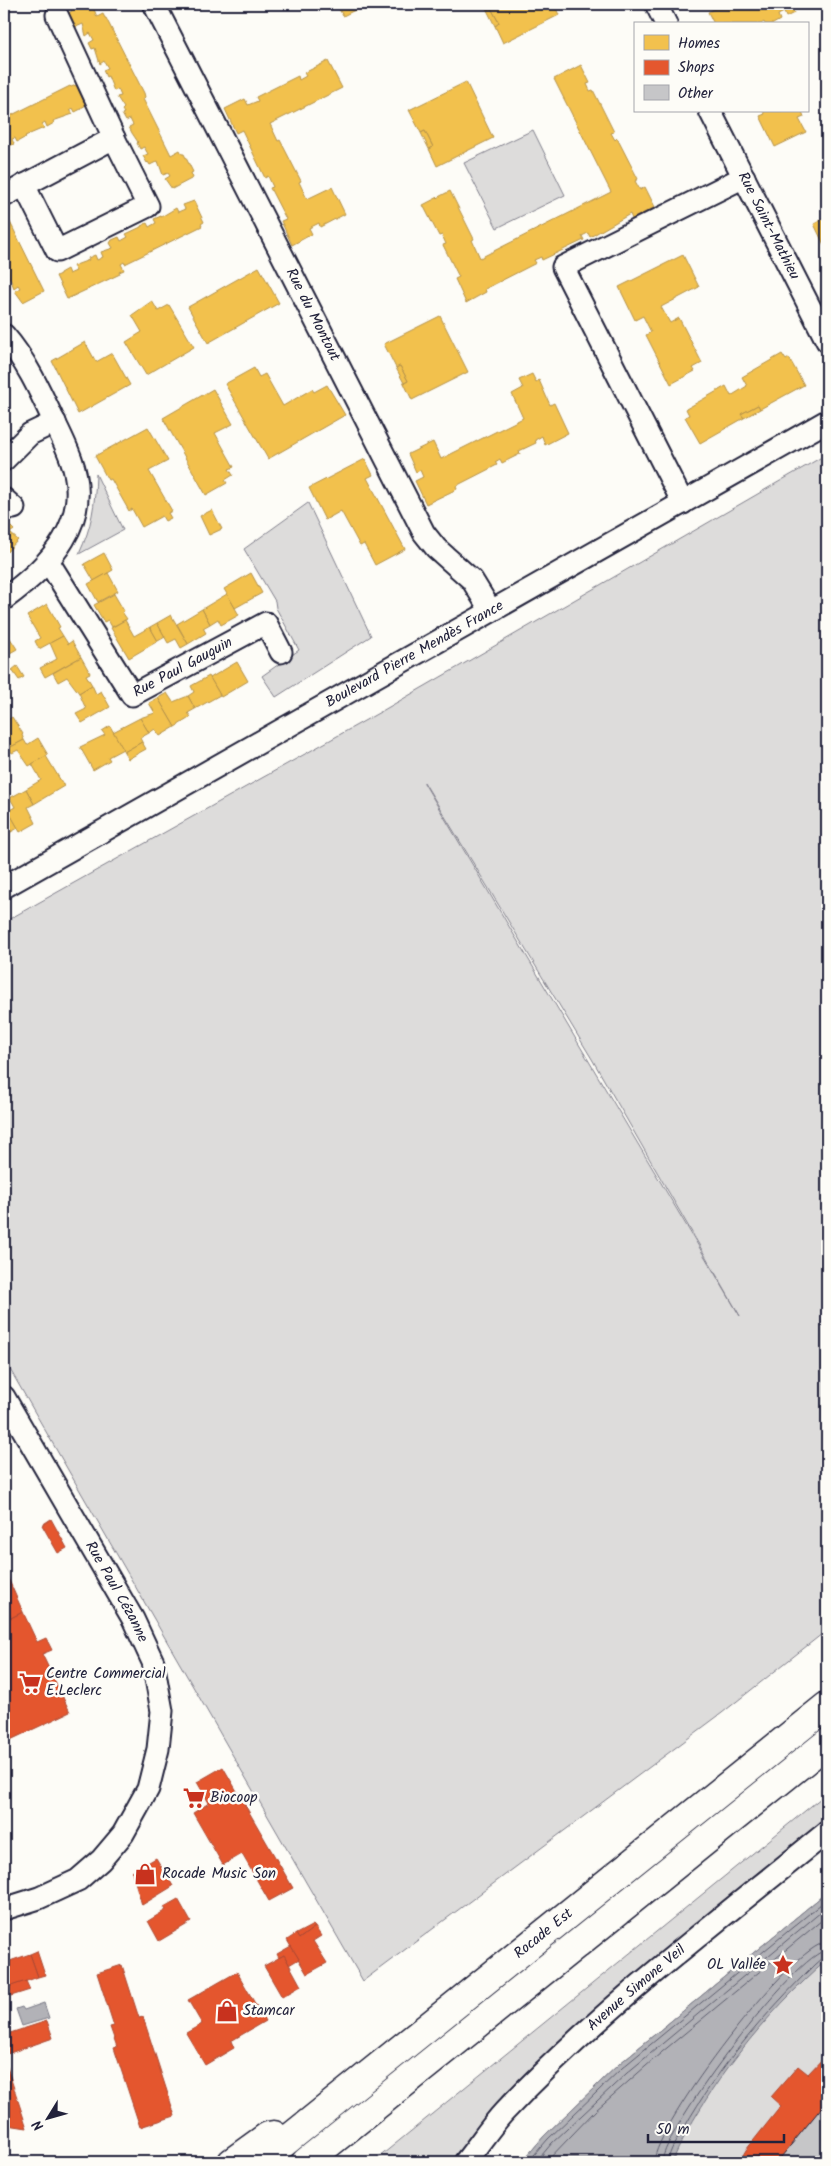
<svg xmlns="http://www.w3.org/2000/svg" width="831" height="2166" viewBox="0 0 831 2166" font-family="Kalam,sans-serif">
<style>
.green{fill:#dddcdb;stroke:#807f8b;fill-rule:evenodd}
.water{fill:#b2b2b7;stroke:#787885}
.homes{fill:#f2c14e;stroke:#b49148}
.shops{fill:#e4572e;stroke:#aa4732}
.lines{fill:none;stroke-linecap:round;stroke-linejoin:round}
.shore{stroke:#5c5c6d;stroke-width:1}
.building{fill:#c6c6c8;stroke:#22223b}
.minor-casing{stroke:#22223b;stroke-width:25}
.highway-casing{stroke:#22223b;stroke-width:31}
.minor{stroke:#fdfcf7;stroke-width:21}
.highway{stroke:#fdfcf7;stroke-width:28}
.labels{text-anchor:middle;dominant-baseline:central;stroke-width:5;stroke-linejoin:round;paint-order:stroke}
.street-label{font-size:15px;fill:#22223b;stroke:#fdfcf7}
.poi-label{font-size:15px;fill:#22223b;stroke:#fdfcf7;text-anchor:start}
</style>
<rect width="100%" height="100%" fill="#fdfcf7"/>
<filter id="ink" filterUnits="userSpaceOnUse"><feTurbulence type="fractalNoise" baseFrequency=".02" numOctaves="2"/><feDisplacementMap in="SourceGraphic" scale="10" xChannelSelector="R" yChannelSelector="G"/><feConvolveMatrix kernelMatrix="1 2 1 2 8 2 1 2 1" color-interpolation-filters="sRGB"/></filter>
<g filter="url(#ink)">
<g class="green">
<polygon points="533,130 565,195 497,228 464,163"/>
<path d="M827 454V1630L722 1713 363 1981 4 1359V922L382 711ZM424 782 592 1059 740 1316 424 783Z"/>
<path d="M96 474 123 530 79 554C92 526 95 505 96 474Z"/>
<polygon points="308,503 371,636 276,697 262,676 299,650 276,608 275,601 244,549"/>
<path d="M827 1793V1819C714 1911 597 1999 497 2106 481 2123 467 2144 452 2162H373Z"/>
<polygon points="827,1892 827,2162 522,2162 544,2136 619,2064"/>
</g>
<g class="water">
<path d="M827 1892V1960C766 2013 705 2088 672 2162H522L544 2136 619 2064Z"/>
<polygon points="44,2003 49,2018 22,2026 16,2009 22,2007 24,2010"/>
</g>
<g class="homes">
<polygon points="62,4 92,4 97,17 103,14 105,18 106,18 144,93 145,97 143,99 171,155 180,150 182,154 184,154 193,172 191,173 193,178 172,189 165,179 170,176 168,173 163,175 158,161 150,165 148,162 147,163 143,156 148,154 144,147 140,149 137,143 138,142 132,133 129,127 133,125 130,119 126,121 122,114 124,113 122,110 124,108 117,97 121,96 118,89 114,91 108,76 106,77 103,70 108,68 104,61 100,64 95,48 92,49 89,43 94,40 90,33 86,36 83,24 76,27 73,23 71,23 66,14 72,11 70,7 65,10"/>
<polygon points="336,4 367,4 343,16"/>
<polygon points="484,4 554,4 559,15 503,43 495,26 499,23 491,8 487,10"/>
<polygon points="724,4 801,4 792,8 794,13 786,17 784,12 778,15 780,20 773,24 765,24 764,22 761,24 714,24 708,12"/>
<polygon points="491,8 499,23 495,26 487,10"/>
<polygon points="328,61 342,88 270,124 278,141 280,140 301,181 299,182 307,199 332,187 345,214 320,227 319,223 309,228 312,234 292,245 281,221 286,219 270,188 273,187 268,176 265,178 242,130 236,133 225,109 245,99 248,105 258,101 256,97 298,76 299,80 306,76 304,73"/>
<polygon points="581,65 590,83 587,84 590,91 593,90 614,132 611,133 615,140 617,138 638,179 635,181 640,190 645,187 655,207 632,219 630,214 590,237 588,233 582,236 584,240 542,260 541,257 534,260 536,263 485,289 486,292 466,303 455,279 459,277 443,245 446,244 442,235 439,236 423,205 450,191 474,239 472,240 480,258 611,192 554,79"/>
<polygon points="466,82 493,138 437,166 429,149 433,147 425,131 421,133 409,110"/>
<polygon points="76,85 86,105 81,108 81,109 75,112 73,108 70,110 73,114 53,121 54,123 47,127 45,122 42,124 44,128 25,136 26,137 17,142 15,138 12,139 14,144 6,147 4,147 4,119 70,86 71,87"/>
<polygon points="763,111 802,111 804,117 799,119 806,132 775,147 760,116 765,114"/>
<polygon points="425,131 433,147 429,149 421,133"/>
<polygon points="194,201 204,222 201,224 202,226 125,264 124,262 121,264 124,270 119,272 120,274 67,299 56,276 60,274 60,273 67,269 69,274 76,271 73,266 89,260 88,258 95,255 97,260 103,257 101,252 113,248 110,243 112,240 119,237 121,241 128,237 126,234 141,227 141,226 147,223 149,227 156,223 154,219 161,216 161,217 176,208 178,212 185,209 183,205"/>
<polygon points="4,210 44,291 23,302 15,291 20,288 18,285 14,288 6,269 4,269 4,262 6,261 4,257"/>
<polygon points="827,217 827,251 814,224"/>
<polygon points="683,255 699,287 661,307 670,323 679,318 702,363 693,368 695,371 671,384 646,335 651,332 643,316 635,320 619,287"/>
<polygon points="259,267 279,303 208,343 188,307"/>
<polygon points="152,301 158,311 169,305 194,347 146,375 126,342 142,332 132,315"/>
<polygon points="440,316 468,372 412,400 404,383 408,381 400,366 396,368 384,344"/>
<polygon points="85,342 96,362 112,353 130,385 78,414 52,361"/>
<polygon points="782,354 786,360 789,358 804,385 760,409 758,405 741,414 744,418 700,443 685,417 689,415 686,409 726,386 731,396 747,386 742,377"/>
<polygon points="400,366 408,381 404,383 396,368"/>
<polygon points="254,368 259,377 265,374 283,406 312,389 314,392 327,385 345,415 268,459 225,384"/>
<polygon points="532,374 536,382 539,380 550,405 554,403 568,433 545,445 542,436 535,440 536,443 519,451 520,454 502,463 500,459 495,462 497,465 456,486 457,489 426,504 415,481 423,477 420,470 416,472 408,454 433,442 441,459 523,418 512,394 523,388 519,380"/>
<polygon points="213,389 233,424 215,433 234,467 229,469 233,475 225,480 227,483 206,495 163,418"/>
<polygon points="758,405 760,409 744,418 741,414"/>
<polygon points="148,427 168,461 149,471 172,511 168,513 171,518 165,521 162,516 142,527 132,509 129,511 111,479 108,480 95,456"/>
<polygon points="365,459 373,475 367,478 405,549 375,565 364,544 360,546 341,511 325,520 309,488"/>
<polygon points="212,510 222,529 209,535 200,516"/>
<polygon points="6,522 14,530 10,533 18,540 4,555 4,524"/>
<polygon points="104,553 113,570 94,581 84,564"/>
<polygon points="108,573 118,591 98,602 88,584"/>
<polygon points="251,573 262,593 235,608 224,589"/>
<polygon points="114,594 124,611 122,612 127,619 112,627 108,620 104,622 94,605"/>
<polygon points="227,594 239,615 221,625 218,619 210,624 202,609"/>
<polygon points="47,604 60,627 58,628 63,636 39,649 35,641 40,638 27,616"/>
<polygon points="202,609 210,624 203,628 206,633 188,644 177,624"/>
<polygon points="171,615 188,644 181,648 176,639 168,643 157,623"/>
<polygon points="125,620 134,636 150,627 158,641 129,658 111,628"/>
<polygon points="157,623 165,637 158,641 150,627"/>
<polygon points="8,635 17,649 10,653 4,642 4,638"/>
<polygon points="63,636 68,644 72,641 81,657 45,677 40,668 57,659 50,643"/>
<polygon points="81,657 90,673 86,675 92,685 79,693 67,677 58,682 53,673"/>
<polygon points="237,662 248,681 221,697 210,678"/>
<polygon points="17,666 24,677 19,680 12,670"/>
<polygon points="209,676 220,695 195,709 188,696 194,692 191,686"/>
<polygon points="92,685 96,694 101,691 110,707 82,723 76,714 86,709 79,693"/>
<polygon points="167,693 173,702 188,696 195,709 188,713 191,717 175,727 158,698"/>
<polygon points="158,698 175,727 160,736 155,729 149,733 140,718 155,713 149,703"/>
<polygon points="12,717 23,734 22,735 24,740 9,748 7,743 4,745 4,722"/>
<polygon points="140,718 149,733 140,738 142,742 124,752 113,732"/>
<polygon points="110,726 123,749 108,757 110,760 93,770 80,747 105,735 102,731"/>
<polygon points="38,738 48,755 29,766 18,750 12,753 9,748 24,740 27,745"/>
<polygon points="142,742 146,749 128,759 124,752"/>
<polygon points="46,756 64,786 34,804 26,789 41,780 32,764"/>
<polygon points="26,789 34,804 28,807 36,823 20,832 8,811 15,807 10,798"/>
<polygon points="6,807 18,828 4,836 4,809"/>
</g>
<g class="shops">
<polygon points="51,1519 67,1548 58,1553 42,1525"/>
<polygon points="4,1569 23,1612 11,1618 4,1602"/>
<polygon points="4,1602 11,1618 23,1612 37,1642 46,1638 52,1650 42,1654 70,1712 4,1743"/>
<polygon points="223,1767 293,1888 269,1901 242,1854 223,1865 193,1813 209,1803 197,1782"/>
<polygon points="156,1858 173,1886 142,1905 132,1872"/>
<polygon points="178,1899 191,1922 159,1941 148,1921 166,1910 164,1907"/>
<polygon points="313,1925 315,1927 299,1939 296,1934"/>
<polygon points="315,1927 321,1936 313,1941 327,1963 307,1974 287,1940 296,1934 299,1939"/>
<polygon points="291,1946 299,1959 289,1965 284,1955 279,1958 277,1954"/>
<polygon points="37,1951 45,1975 38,1977 30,1954"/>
<polygon points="30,1954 38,1977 4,1989 4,1963"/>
<polygon points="284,1955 301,1986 282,1997 264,1966"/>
<polygon points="122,1965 139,2018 143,2017 175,2116 140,2127 114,2048 117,2047 110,2027 114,2026 97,1973"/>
<polygon points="237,1972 265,2021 231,2041 234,2048 205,2065 186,2033 202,2024 188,2000"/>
<polygon points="26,1981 30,1990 11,1996 8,1987"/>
<polygon points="47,2021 53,2038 4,2055 4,2035"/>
<polygon points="827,2054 827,2162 739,2162 746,2150 781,2106 771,2097 798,2066 808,2074"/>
<polygon points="4,2058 27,2128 8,2125 4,2114"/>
</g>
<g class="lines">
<g class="shore">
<polyline points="528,2162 548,2139 622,2068 827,1899"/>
<polyline points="536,2162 552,2143 627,2073 827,1907"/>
<polyline points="546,2162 596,2110 662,2052 827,1916"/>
<path d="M654 2162C655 2125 792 1944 827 1942"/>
<path d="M662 2162C663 2129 797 1952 827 1950"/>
<path d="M668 2162C669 2150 678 2138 684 2128 719 2066 764 2015 814 1965L823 1957 827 1956"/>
</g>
</g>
<polygon class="building" points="827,2101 827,2162 777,2162"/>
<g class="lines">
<g class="minor-casing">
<g id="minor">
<path id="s1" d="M154 4 424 533 436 548 472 580 491 611"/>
<polyline points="656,4 666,24"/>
<path id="s2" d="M710 111 827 341"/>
<polyline points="24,185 57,251 148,206 114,138"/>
<polyline points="4,196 114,138 57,15"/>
<path d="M4 335C25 359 39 389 52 417 59 431 66 445 71 459 94 521 50 566 4 599"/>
<polyline points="4,460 30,434 55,422"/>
<polyline points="4,499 14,508"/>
<polyline points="683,503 563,267 744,177"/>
<path id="s3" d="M48 561 132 695 266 623 281 652"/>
<path id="s4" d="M4 887 827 421"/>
<path id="s5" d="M4 1397 133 1619 153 1662 162 1711 158 1749 148 1789 123 1834 101 1860 78 1880 39 1898 4 1909"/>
<path id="s6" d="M465 2162C478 2146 490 2127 504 2112 602 2008 717 1922 827 1832"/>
</g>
</g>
<g class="highway-casing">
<g id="highway">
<polyline points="232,2162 268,2136 274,2135"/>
<path id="s7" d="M260 2162 827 1706"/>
<polyline points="306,2162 827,1743"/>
</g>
</g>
<use href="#minor" class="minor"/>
<use href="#highway" class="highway"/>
</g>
</g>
<defs>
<g id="supermarket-bare" transform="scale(1.725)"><path d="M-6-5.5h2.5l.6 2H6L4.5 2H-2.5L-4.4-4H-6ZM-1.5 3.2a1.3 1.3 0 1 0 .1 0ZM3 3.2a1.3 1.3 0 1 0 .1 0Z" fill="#c8321e" stroke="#fdfcf7" stroke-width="2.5" paint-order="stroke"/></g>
<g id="shop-bare" transform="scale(1.725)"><path d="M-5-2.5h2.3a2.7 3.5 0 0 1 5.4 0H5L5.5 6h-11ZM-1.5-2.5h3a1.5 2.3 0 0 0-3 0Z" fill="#c8321e" stroke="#fdfcf7" stroke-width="2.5" paint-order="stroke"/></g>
<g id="sight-bare" transform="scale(1.725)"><path d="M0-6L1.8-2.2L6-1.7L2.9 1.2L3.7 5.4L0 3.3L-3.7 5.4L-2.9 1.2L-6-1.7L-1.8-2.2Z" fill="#c8321e" stroke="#fdfcf7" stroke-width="2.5" paint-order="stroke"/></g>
</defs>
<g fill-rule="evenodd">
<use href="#supermarket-bare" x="30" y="1683"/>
<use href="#supermarket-bare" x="194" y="1798"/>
<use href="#shop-bare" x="145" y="1874"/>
<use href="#sight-bare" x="783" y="1965"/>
<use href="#shop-bare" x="227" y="2011"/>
</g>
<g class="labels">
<g class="street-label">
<text stroke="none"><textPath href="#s2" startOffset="129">Rue Saint-Mathieu</textPath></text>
<text stroke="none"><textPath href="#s1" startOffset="349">Rue du Montout</textPath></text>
<text stroke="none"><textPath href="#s4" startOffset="472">Boulevard Pierre Mendès France</textPath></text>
<text stroke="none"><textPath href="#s3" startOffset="216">Rue Paul Gauguin</textPath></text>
<text stroke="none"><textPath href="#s5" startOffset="225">Rue Paul Cézanne</textPath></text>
<text stroke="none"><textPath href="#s7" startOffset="364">Rocade Est</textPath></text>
<text stroke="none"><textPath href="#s6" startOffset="245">Avenue Simone Veil</textPath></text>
</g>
<g class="poi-label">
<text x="46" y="1674">Centre Commercial<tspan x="46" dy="17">E.Leclerc</tspan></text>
<text x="210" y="1798">Biocoop</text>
<text x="162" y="1874">Rocade Music Son</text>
<text x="766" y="1965" text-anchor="end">OL Vallée</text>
<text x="243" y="2011">Stamcar</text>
</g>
</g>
<rect width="831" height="2166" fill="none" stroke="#fdfcf7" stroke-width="20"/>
<rect x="10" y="10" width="811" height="2146" fill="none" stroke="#22223b" stroke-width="2" filter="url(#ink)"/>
<rect x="634" y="22" width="175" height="90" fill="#fdfcf7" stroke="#a5a5ac"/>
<rect x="644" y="35" width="25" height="15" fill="#f2c14e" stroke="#a5a5ac"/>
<text x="678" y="48" font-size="15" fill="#22223b">Homes</text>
<rect x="644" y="60" width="25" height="15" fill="#e4572e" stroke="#a5a5ac"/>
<text x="678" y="72" font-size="15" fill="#22223b">Shops</text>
<rect x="644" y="85" width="25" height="15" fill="#c6c6c8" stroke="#a5a5ac"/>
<text x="678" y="98" font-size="15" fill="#22223b">Other</text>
<g transform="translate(48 2118) rotate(233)" stroke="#fdfcf7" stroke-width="4" paint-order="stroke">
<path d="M0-4L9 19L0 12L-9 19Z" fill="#22223b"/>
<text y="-8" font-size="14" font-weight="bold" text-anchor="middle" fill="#22223b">N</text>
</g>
<path d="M648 2134v8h136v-8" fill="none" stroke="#22223b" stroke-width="2.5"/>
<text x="656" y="2134" font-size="15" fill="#22223b" stroke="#fdfcf7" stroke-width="4" paint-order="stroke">50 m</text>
</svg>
